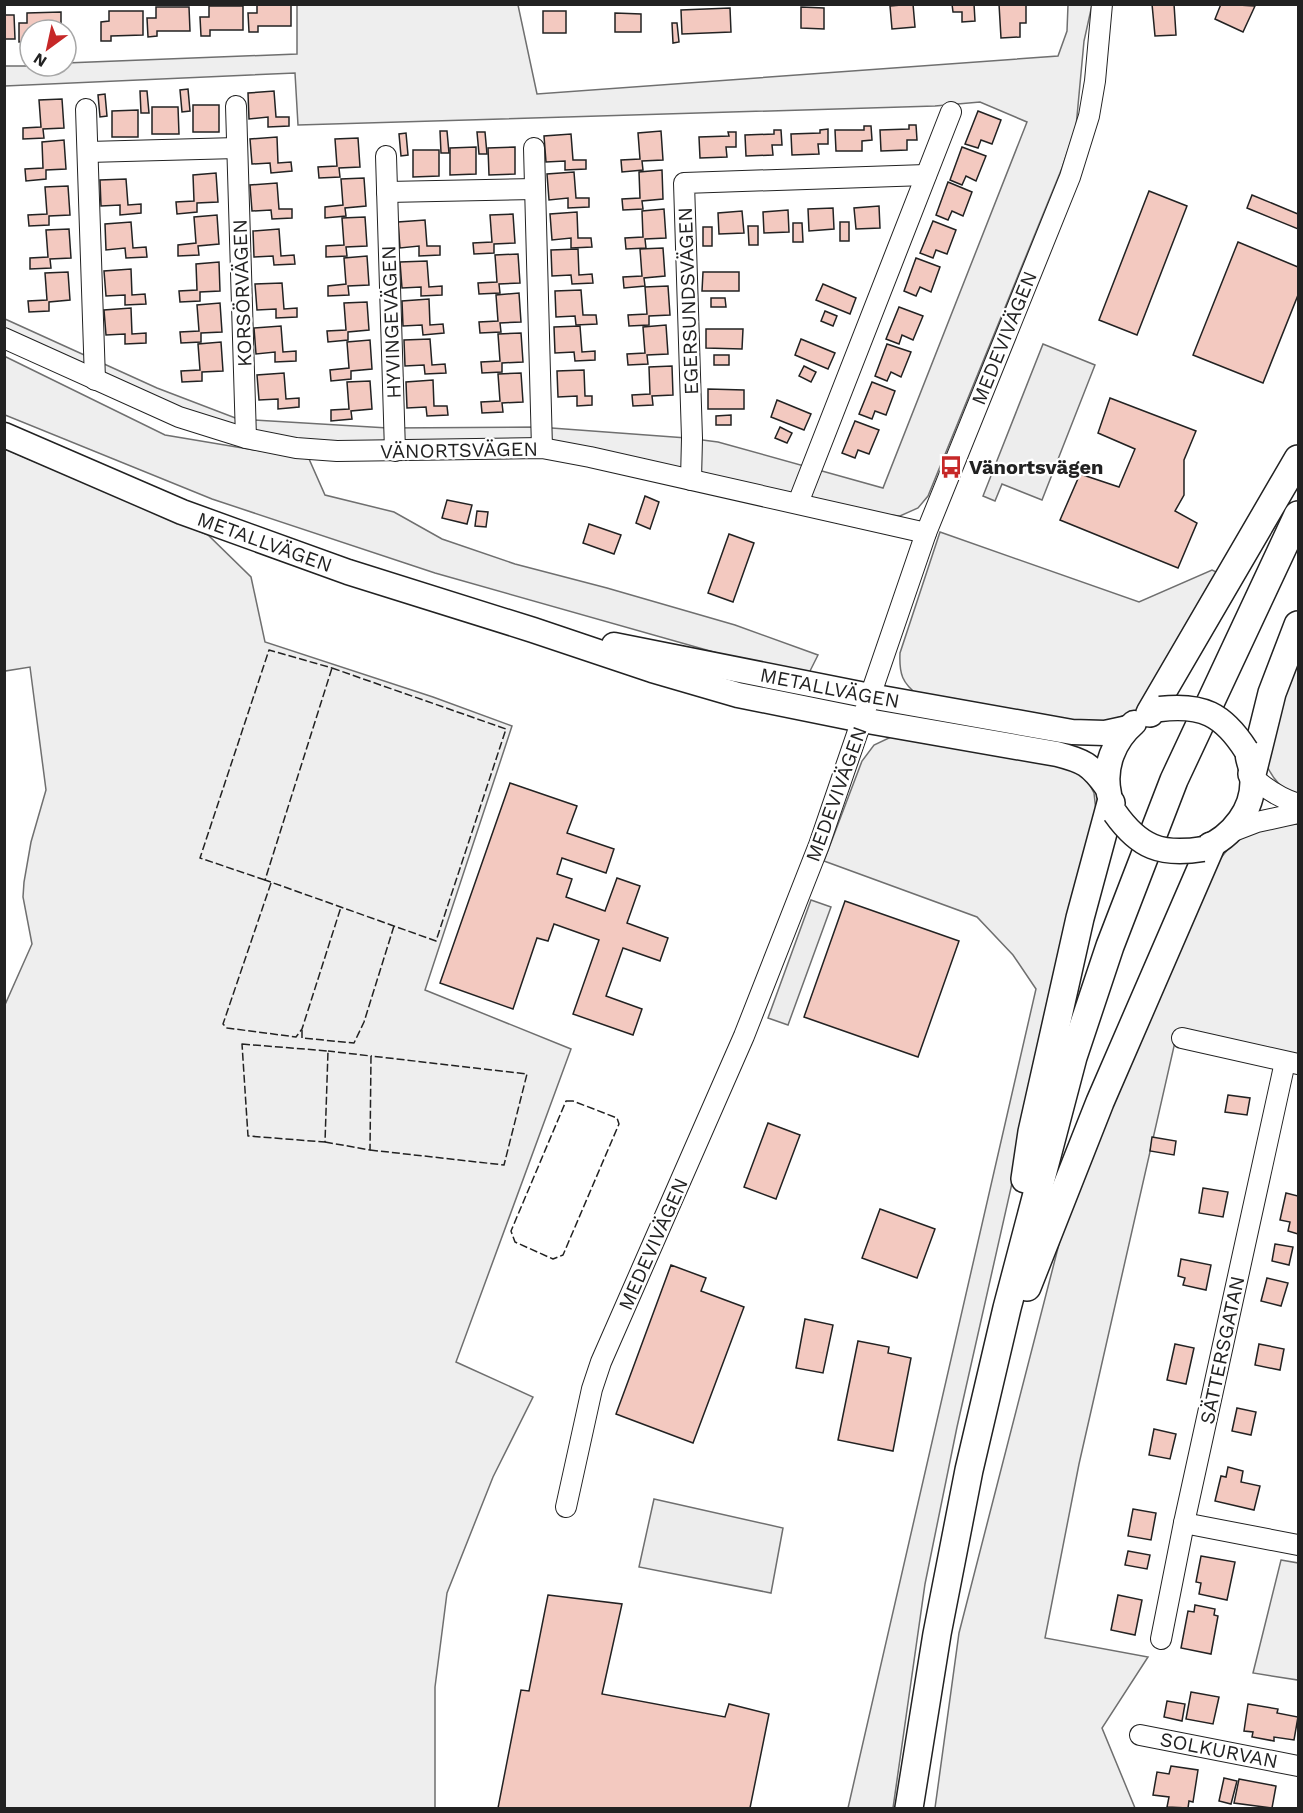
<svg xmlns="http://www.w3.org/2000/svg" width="1303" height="1813" viewBox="0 0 1303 1813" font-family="'Work Sans',sans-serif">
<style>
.green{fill:#eee;stroke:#6f6f6f;stroke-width:1.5}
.parking{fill:#ededed;stroke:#6f6f6f;stroke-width:1.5}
.building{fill:#f3c9c0;stroke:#222;stroke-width:1.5}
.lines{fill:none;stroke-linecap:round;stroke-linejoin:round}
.minor-casing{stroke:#222;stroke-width:22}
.major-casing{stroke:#222;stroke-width:27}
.highway-casing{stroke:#222;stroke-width:30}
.minor{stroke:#fff;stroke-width:20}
.major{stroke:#fff;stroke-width:24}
.highway{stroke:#fff;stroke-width:27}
.major-bridge-casing{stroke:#222;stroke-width:27;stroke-linecap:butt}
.major-bridge{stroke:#fff;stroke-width:24}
.fence{stroke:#222;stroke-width:1.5;stroke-dasharray:8 3;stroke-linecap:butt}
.labels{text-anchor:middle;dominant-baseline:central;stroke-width:4.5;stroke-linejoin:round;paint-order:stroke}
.street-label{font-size:20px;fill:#222;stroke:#fff}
.poi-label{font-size:20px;font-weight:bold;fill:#222;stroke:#fff;text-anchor:start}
</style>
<rect width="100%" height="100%" fill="#fff"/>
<g class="green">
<polygon points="297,5 518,5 537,94 1058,56 1067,31 1068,5 1092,5 1084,41 1076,127 1062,168 928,496 918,508 900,516 793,505 539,455 385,457 175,424 91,388 5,346 5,319 157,388 238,419 388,428 538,427 687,438 718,442 883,488 1027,122 980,102 935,106 298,125 295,73 5,86 4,66 66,66 66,63 297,54"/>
<polygon points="4,356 165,435 309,459 325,495 394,512 442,539 515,564 607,588 735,625 818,655 808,675 756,664 435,573 212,499 5,415"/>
<polygon points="5,449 208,535 251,577 265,642 433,697 512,726 425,990 571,1049 456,1362 533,1397 493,1477 447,1593 435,1687 435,1808 5,1808 4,1007 32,944 23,897 24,882 31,842 46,790 30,667 5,671"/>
<path d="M940 532 1139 602 1212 570 1221 574 1137 710C1116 720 1101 723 1077 724L919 696C902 683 899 674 900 653Z"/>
<path d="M1298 649V794C1281 790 1273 779 1266 764Z"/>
<polygon points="893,736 1060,761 1086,778 1094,793 1096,811 957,1427 925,1584 893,1808 848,1808 1036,989 1013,955 977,917 824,861 862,761 874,745"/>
<path d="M1298 824V1056L1177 1033 1079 1464 1045 1638 1148 1657 1102 1728 1135 1808H935L959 1633 1068 1209 1210 872C1221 858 1233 839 1251 831 1265 825 1283 825 1298 824Z"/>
<polygon points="1281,1560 1298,1563 1298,1680 1253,1673"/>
</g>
<g class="parking">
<polygon points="1043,344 1095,365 1042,500 1002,484 995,501 983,496"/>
<polygon points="811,900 831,907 788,1025 768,1018"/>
<polygon points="654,1499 783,1528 771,1593 639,1567"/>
</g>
<g class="building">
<polygon points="257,4 291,4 291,26 258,26 258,32 249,32 248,13 257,13"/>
<polygon points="913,4 915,27 892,29 890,6"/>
<polygon points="952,4 974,4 975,21 962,22 962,12 953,12"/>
<polygon points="999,4 1026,4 1026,23 1020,23 1020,37 1001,38"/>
<polygon points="1152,4 1174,4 1176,35 1155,36"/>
<polygon points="1221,4 1255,6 1243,32 1215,19"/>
<polygon points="209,6 243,6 243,30 210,30 210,36 201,36 200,17 209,17"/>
<polygon points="156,7 189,7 190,31 157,31 157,36 148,37 147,18 156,18"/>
<polygon points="801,7 824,8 824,29 801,28"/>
<polygon points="730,8 731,32 682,34 681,10"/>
<polygon points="109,11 143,11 143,35 111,36 111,41 101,41 101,22 109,21"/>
<rect x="543" y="11" width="23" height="22"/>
<polygon points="61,12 61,30 30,30 28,42 19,42 19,23 27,23 27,13"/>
<polygon points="615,13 641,14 641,32 615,32"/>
<polygon points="4,15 14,15 15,39 4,39"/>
<polygon points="672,23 677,23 679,42 673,43"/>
<polygon points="188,89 190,111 182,112 180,90"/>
<polygon points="140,91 147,91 149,113 141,113"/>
<polygon points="274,91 276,117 289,117 289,126 268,127 268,117 249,119 248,93"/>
<polygon points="105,94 107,116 100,117 98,95"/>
<polygon points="62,99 64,128 43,129 44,138 23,139 23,128 41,127 39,100"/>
<rect x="193" y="105" width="26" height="27"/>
<polygon points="152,107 178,107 179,134 152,134"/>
<polygon points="138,110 138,137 112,137 112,111"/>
<polygon points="978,111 1001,120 992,144 981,140 978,148 965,144"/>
<polygon points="909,125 916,125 917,140 907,140 907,150 881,151 880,130 909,129"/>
<polygon points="864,126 871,126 872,140 862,141 862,151 836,151 835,130 864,130"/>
<polygon points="828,129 828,144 818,144 819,154 792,155 791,134 820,133 820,130"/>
<polygon points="774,130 781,130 782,145 772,145 773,155 746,156 745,135 774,134"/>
<polygon points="440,131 447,131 449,153 441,153"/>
<polygon points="661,131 663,160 642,161 643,170 622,172 621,160 640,159 638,133"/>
<polygon points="477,132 485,132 487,154 479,154"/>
<polygon points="728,132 736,132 736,147 726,147 727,157 700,158 699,137 729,136"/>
<polygon points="406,133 408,155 401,156 399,134"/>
<polygon points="571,134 573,160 586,160 586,169 565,170 565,161 546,162 544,136"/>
<polygon points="277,137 278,163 291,162 292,171 271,173 270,163 252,164 250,139"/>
<polygon points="358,138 360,167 339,168 340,177 319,178 318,167 337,166 335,139"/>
<polygon points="64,140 66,169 46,170 46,179 26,181 25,169 43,168 42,142"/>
<polygon points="476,147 476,174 450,175 450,148"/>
<polygon points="515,147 515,174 489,175 488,148"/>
<polygon points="962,147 986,156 976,181 966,176 962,185 950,180"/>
<polygon points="413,150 439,150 439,176 413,177"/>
<polygon points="662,170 663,199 642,201 643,209 623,210 622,199 640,198 639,172"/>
<polygon points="574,172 576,198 589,198 589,207 568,208 568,198 549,200 547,174"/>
<polygon points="216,173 218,202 197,203 197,212 177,214 176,202 194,201 193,175"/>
<polygon points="364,178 366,206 345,208 346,216 325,218 325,207 343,205 341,179"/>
<polygon points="126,179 128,205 141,204 141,213 120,215 120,205 101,206 100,180"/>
<polygon points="948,182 972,192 963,216 952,211 948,220 936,215"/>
<polygon points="277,183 279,209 292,209 292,218 272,219 271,210 252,211 250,185"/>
<polygon points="68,186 70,215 49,216 49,225 29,226 28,215 47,214 45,187"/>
<polygon points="1149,191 1187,206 1137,335 1099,320"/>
<polygon points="1252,195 1298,214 1298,229 1247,208"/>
<polygon points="879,206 880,228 856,229 854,208"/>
<polygon points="833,208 834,229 809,231 808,209"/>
<polygon points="664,209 666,238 645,239 646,248 626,249 625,238 643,237 642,211"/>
<polygon points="788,210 789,232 764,233 763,212"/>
<polygon points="742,211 744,233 719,234 718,213"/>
<polygon points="577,212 578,238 591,238 592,247 571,248 571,238 552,240 550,214"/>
<polygon points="513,214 515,243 494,244 494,253 474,254 473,243 492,242 490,215"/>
<polygon points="217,215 219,244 198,246 199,255 178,256 178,245 196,243 194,217"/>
<polygon points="365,217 367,246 346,247 347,256 326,257 326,246 344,245 342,218"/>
<polygon points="425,220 427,246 440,246 440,255 419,256 419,246 400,248 398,222"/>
<polygon points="933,221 956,230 947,254 936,250 933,258 920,253"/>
<polygon points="131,222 133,248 146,247 147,257 126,258 125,248 106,250 105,224"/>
<rect x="840" y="222" width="9" height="19"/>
<polygon points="793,223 802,223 803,242 793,242"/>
<polygon points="748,226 758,226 758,245 749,245"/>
<rect x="703" y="227" width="9" height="19"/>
<polygon points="69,229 71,258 50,259 51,268 30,269 30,258 48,257 46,230"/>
<polygon points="279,229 281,256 294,255 295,264 274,265 273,256 254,257 253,231"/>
<polygon points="1238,242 1298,267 1298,295 1263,383 1193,355"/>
<polygon points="663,248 665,276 644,278 645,286 624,288 623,277 642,276 640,249"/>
<polygon points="578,249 579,275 592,274 593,283 572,284 571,275 552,276 551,250"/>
<polygon points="518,254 520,283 499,284 500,293 479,294 478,283 497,282 495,255"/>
<polygon points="367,256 369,285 348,286 349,295 328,296 328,286 346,284 344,258"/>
<polygon points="916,258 940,267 931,292 920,287 916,296 904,291"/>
<polygon points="427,261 429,287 442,286 442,295 421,296 421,287 402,288 400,262"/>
<polygon points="219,262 220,291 200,292 200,301 180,302 179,291 197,290 196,264"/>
<polygon points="131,269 132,295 145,294 146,304 125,305 125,295 106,296 104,271"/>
<polygon points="68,272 70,300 49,302 49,311 29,312 28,301 47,300 45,273"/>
<polygon points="703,272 739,272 739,291 702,291"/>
<polygon points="282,283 284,309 297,308 297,317 276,318 276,309 257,310 255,284"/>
<polygon points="823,284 856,298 850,314 816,300"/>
<polygon points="668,286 670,315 649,316 649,325 629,326 628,315 647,314 645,287"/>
<polygon points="581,290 583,315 596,315 597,324 576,325 575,316 556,317 555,291"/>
<polygon points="519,293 521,322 500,323 501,332 480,333 479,322 498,321 496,295"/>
<polygon points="711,298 725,298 726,307 711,307"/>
<polygon points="429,299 430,325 443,324 444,333 423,335 422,325 403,326 402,301"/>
<polygon points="367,302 369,330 348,332 348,340 328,342 327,331 346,330 344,303"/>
<polygon points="220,303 222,332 201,333 201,342 181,343 180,332 199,331 197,305"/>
<polygon points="899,307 923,316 913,340 902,335 899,344 886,339"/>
<polygon points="131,308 132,334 146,333 146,343 125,344 125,334 106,335 104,310"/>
<polygon points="825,311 837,316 833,326 821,321"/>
<polygon points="666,325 668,354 647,355 648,364 628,365 627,354 645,353 643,327"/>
<polygon points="281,326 283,352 296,351 296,361 275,362 275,352 256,354 254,328"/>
<polygon points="580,326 582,352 595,351 595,360 575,361 574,352 555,353 554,327"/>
<polygon points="706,329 743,329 742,349 706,348"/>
<polygon points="521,333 523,362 502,363 502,372 482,373 481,362 500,361 498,334"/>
<polygon points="430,339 432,365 445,364 446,373 425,374 424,365 405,366 404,340"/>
<polygon points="801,339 835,353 828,369 795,355"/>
<polygon points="370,340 372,369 351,371 351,379 331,381 330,370 349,368 347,342"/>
<polygon points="221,342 223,371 202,372 202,381 182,382 181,371 200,370 198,344"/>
<polygon points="887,344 911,352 901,377 891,372 887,381 875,376"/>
<rect x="714" y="355" width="15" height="10"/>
<polygon points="672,366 673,395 652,396 653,405 633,406 632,395 650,394 649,367"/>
<polygon points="804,366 816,372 811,382 799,376"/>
<polygon points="584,370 585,396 592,396 592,405 577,406 577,396 558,397 557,371"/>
<polygon points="284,373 286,399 299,398 299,407 278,409 278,399 259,400 257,375"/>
<polygon points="521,373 523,402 502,403 503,412 482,413 481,402 500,401 498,374"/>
<polygon points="433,380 434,406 447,406 448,415 427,416 426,407 407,408 406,382"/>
<polygon points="370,381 372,409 351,411 352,419 331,421 331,410 349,409 347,382"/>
<polygon points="872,382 895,391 886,415 875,411 872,419 859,414"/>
<polygon points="708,389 744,390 744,409 708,409"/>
<polygon points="1110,398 1196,431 1184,460 1184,495 1175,511 1197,523 1178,568 1060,520 1080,474 1119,487 1135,449 1098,433"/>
<polygon points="777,400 811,414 804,430 771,417"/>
<polygon points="731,415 731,425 716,425 716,416"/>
<polygon points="855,421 879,430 869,454 858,450 855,458 842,453"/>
<polygon points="780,427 792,433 787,443 775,438"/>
<polygon points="645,496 659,502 650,529 636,523"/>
<polygon points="447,500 472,505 467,524 442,518"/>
<polygon points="477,511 488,512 486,527 475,526"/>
<polygon points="589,524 621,535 614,554 583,543"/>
<polygon points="729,534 754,543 733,602 708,593"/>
<polygon points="510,783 577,806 567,833 614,849 606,873 562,858 557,874 572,879 566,897 605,911 617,878 640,886 627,923 668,938 660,961 623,948 606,996 642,1009 633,1035 573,1014 599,940 554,924 548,941 537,938 513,1009 440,983"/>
<polygon points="845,901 959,941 918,1057 804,1017"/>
<polygon points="1228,1095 1250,1098 1247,1115 1225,1112"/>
<polygon points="768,1123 800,1135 776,1199 744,1187"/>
<polygon points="1152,1137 1176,1141 1174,1155 1150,1151"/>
<polygon points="1203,1188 1228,1192 1223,1217 1199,1213"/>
<polygon points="1286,1193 1298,1196 1298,1234 1288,1231 1290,1222 1280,1220"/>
<polygon points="880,1209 935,1229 917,1278 862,1258"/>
<polygon points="1275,1244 1293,1247 1289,1265 1272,1261"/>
<polygon points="1181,1259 1211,1265 1206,1290 1183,1285 1185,1278 1178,1276"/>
<polygon points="671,1265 706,1278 701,1291 744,1307 693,1443 616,1414"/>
<polygon points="1267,1278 1288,1283 1281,1306 1261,1301"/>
<polygon points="805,1319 833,1325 823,1373 796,1368"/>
<polygon points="858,1341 889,1347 888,1353 911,1358 893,1451 838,1440"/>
<polygon points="1175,1344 1194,1348 1186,1384 1167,1380"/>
<polygon points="1259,1344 1284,1349 1280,1370 1255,1365"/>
<polygon points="1237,1408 1256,1412 1251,1435 1232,1431"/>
<polygon points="1154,1429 1176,1434 1170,1459 1149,1455"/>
<polygon points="1228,1467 1243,1471 1241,1482 1260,1486 1254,1510 1215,1501 1221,1476 1226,1477"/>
<polygon points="1133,1509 1156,1513 1151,1540 1128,1536"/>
<polygon points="1128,1551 1150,1555 1147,1569 1125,1565"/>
<polygon points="1201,1556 1235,1562 1227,1600 1199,1594 1201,1583 1196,1582"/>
<polygon points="548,1595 622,1604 602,1694 725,1717 729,1704 769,1714 750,1808 498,1808 521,1690 529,1691"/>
<polygon points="1118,1595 1142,1600 1135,1635 1111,1630"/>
<polygon points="1195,1605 1215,1609 1214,1615 1218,1616 1211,1654 1181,1648 1188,1611 1194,1612"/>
<polygon points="1191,1692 1219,1697 1213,1724 1186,1719"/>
<polygon points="1167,1701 1185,1704 1182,1721 1164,1717"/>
<polygon points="1248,1704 1278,1709 1277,1713 1298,1717 1294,1740 1274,1737 1274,1741 1252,1737 1253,1732 1244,1731"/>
<polygon points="1171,1766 1198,1770 1193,1802 1189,1801 1188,1808 1167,1807 1169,1797 1153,1795 1157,1772 1169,1774"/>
<polygon points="1224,1778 1237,1781 1231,1804 1219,1801"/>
<polygon points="1239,1779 1276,1786 1272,1808 1234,1803"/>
</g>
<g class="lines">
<g class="minor-casing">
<g id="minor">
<polyline points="236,106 246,438"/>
<polyline points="86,109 95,380"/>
<polyline points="534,148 542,448"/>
<polyline points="88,152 237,148"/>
<polyline points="386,156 395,451"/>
<polyline points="387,192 535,189"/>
<polyline points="4,338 179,417 246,438 296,448 337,451 542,448 590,457 926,533"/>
<polyline points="691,480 692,438 684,183 926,175"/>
<polyline points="798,503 951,112"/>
<path d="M1253 777C1267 790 1280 798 1298 804"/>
<polyline points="1231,832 1257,822 1298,813"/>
<polyline points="1182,1038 1298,1064"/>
<polyline points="566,1507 592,1389 601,1362 744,1036 819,845 926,533 1070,177 1089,116 1095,81 1102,4"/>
<polyline points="1184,1523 1298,1545"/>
<polyline points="1161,1639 1184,1523 1285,1062"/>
<polyline points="1140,1735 1298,1766"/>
</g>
</g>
<g class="major-casing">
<g id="major">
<path id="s1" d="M4 435 182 512 348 572 533 630 652 670 738 695 862 720 1057 754C1084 761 1090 764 1107 787"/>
<path id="s2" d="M614 645 870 696 1072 732 1105 733 1128 728"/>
<path d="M1109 794C1103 767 1114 740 1134 723"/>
<path d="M1203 849C1232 837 1256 808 1252 775 1252 769 1249 763 1248 757"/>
</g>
</g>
<g class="highway-casing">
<g id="highway">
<polyline points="1150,713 1298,459"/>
<polyline points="1252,774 1272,693 1298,625"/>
<polyline points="1025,1179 1032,1132 1080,918 1111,803"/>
<polyline points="1027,1287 1100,1102 1211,846"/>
<polyline points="909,1808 937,1634 969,1470 1007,1308 1073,1057 1110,946 1174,780 1298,515"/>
</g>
</g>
<use href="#minor" class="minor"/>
<use href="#major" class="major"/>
<use href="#highway" class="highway"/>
<g class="major-bridge-casing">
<g id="major-bridge">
<path d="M1160 709C1202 704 1223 714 1246 750"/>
<path d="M1115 813C1139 847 1161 856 1203 849"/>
</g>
</g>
<use href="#major-bridge" class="major-bridge"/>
<g class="fence">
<polygon points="332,668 506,729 436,941 265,880"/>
<polyline points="265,880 200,858 269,650 332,668"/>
<polyline points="271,883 223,1024 227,1028 296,1037 302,1029 341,907"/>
<polyline points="302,1030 302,1038 354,1043 364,1022 394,926"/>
<polygon points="242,1044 328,1051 325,1142 248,1136"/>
<polygon points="566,1101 573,1101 617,1118 619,1124 563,1255 553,1259 515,1242 511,1231"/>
<polyline points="325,1142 370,1150 371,1056 328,1051"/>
<polyline points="370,1150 504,1165 527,1074 371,1056"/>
</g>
</g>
<defs>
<g id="bus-bare" transform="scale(1.8)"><path d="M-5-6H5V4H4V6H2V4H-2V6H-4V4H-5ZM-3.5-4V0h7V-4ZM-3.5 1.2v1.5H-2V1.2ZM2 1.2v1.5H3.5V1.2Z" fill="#c62828" stroke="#fff" stroke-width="2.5" paint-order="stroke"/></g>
</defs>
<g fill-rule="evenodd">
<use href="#bus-bare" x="951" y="467"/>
</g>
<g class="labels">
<g class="street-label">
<text transform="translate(242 293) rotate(-92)">KORSÖRVÄGEN</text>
<text transform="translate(688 301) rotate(-92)">EGERSUNDSVÄGEN</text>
<text transform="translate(391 322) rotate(-92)">HYVINGEVÄGEN</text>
<text transform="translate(1004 338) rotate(-68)">MEDEVIVÄGEN</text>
<text transform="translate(459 450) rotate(-1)">VÄNORTSVÄGEN</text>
<text stroke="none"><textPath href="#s1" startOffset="282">METALLVÄGEN</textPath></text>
<text stroke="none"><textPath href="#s2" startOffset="220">METALLVÄGEN</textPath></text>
<text transform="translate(836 794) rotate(-70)">MEDEVIVÄGEN</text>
<text transform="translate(653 1244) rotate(-66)">MEDEVIVÄGEN</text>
<text transform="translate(1222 1350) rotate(-78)">SÄTTERSGATAN</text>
<text transform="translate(1219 1750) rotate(11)">SOLKURVAN</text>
</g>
<g class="poi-label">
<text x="969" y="467">Vänortsvägen</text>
</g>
</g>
<rect width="1303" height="1813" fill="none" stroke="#222222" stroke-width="12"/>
<g transform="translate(48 48) rotate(213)"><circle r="28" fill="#ffffff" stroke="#a7a7a7" stroke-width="1.5"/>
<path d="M0-4.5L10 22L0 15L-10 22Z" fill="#c62828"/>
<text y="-9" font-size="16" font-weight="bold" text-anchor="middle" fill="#222222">N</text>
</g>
</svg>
